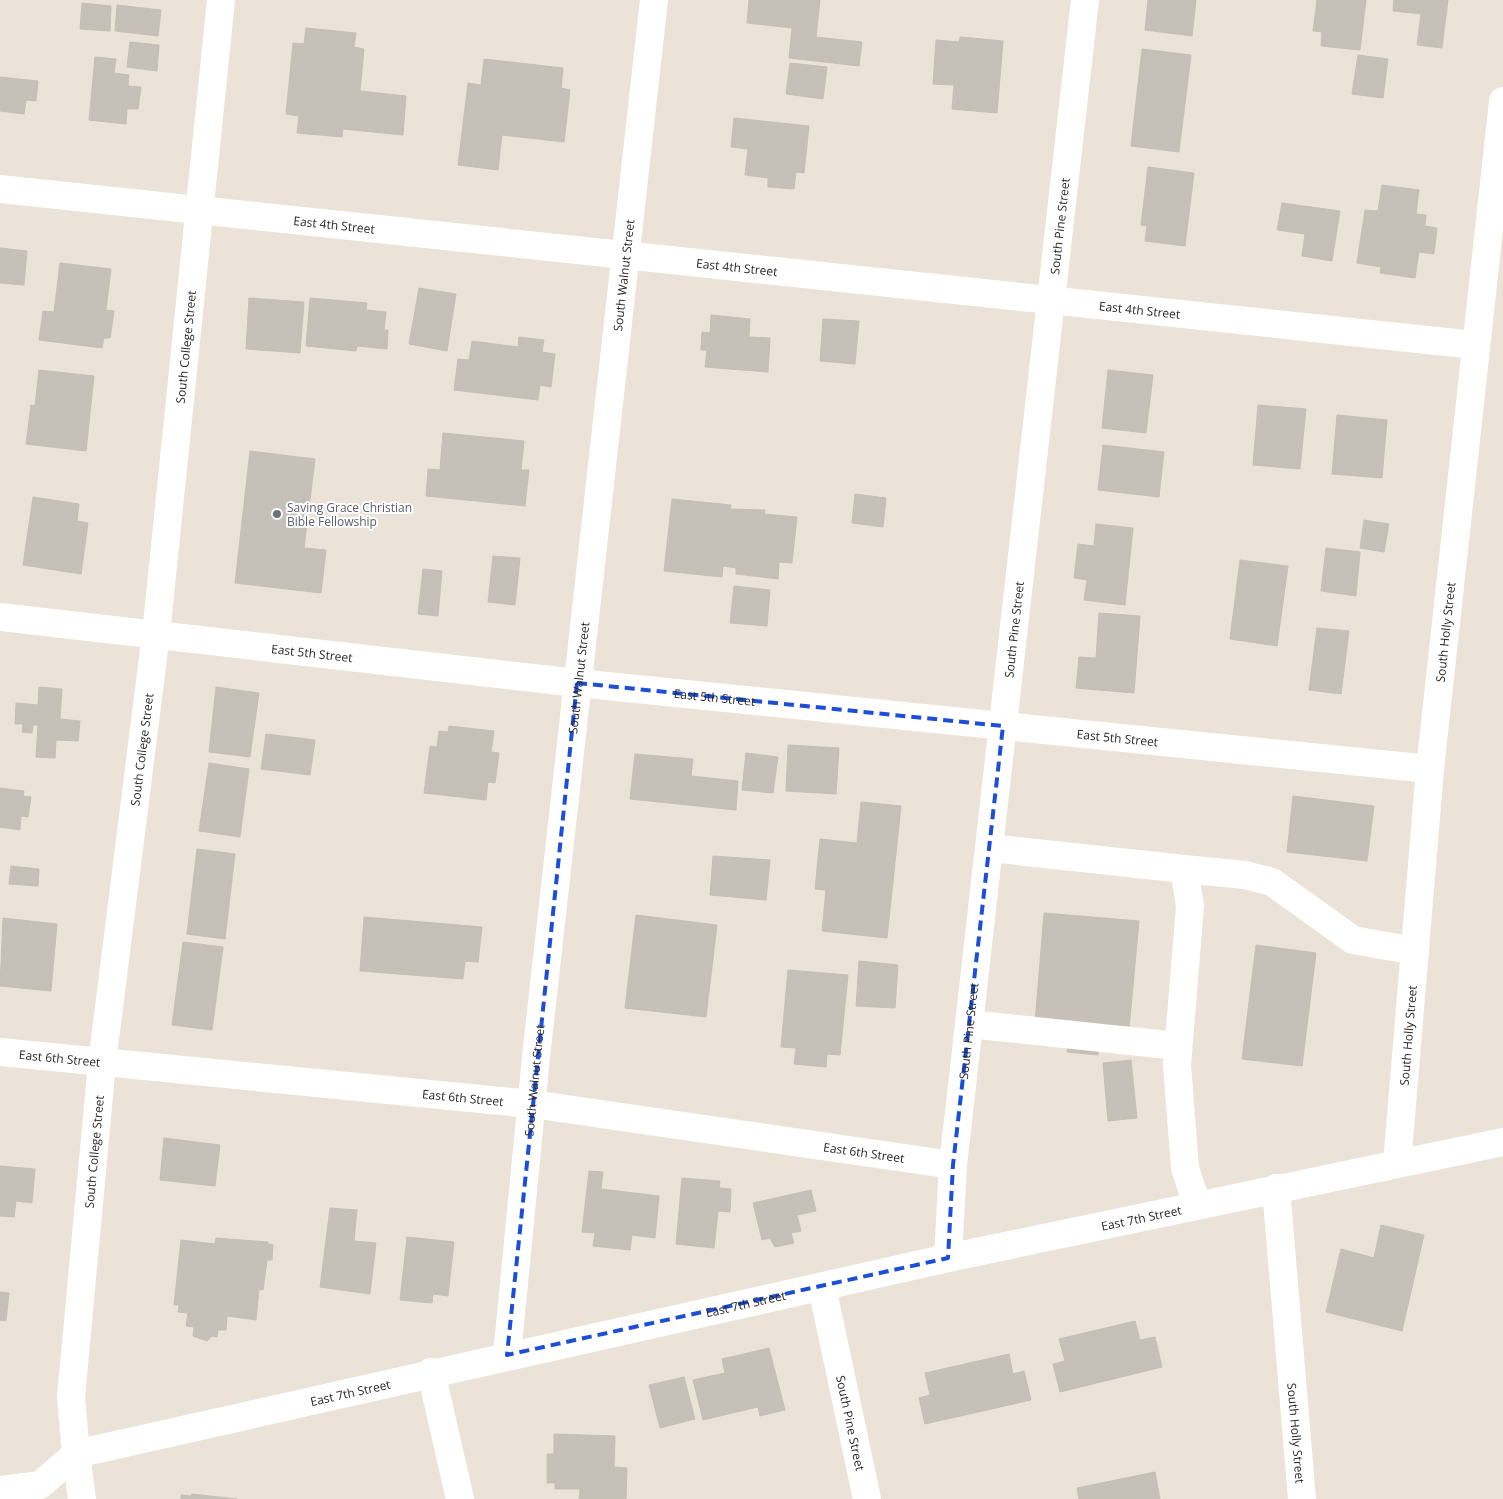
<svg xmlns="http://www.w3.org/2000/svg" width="1503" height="1499" viewBox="0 0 1503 1499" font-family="'Open Sans',sans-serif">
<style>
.building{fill:#c6c0b8;stroke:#c6bfb2}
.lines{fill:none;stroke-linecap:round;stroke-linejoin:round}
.minor{stroke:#fff;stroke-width:28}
.marked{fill:none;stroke:#1d4ed8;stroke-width:4;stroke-dasharray:10 6;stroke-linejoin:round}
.worship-dot{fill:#6b7280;stroke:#fff;stroke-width:2}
.labels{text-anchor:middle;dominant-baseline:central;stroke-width:4;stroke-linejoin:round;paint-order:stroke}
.street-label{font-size:12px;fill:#272727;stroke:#fff}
.worship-label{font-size:12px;fill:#5b616d;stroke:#fff;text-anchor:start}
</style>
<rect width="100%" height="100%" fill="#ebe3d7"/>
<g class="building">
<polygon points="749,0 820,0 816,37 862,42 859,66 789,58 792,28 747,23"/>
<polygon points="1148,0 1196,0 1192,36 1145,30"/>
<polygon points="1317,0 1366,0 1360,50 1321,46 1322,32 1313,31"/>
<polygon points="1394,0 1448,0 1442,48 1417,45 1421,14 1393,11"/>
<polygon points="82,3 111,6 110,31 80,29"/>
<polygon points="117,5 161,10 158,36 115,31"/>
<polygon points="306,28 356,33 354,47 364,49 360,91 406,96 403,135 343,129 342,137 297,133 299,116 286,114 293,43 304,44"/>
<polygon points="960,37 1003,41 997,113 952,109 954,85 933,84 936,40 959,42"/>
<polygon points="130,42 159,45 157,71 127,67"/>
<polygon points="1142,49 1191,55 1179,152 1131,146"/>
<polygon points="1358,55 1388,59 1383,98 1352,94"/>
<polygon points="95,57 116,59 114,73 129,75 128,86 141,87 138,109 127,109 126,124 89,120"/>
<polygon points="484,59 563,68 561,88 570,90 564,142 502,135 498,170 458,165 468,83 481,85"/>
<polygon points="790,63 827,67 823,99 786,94"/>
<polygon points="0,77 38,81 36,101 26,100 24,114 0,111"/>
<polygon points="734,118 809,126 804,173 796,172 794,189 768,187 768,178 745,175 748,149 731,147"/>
<polygon points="1148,167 1194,173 1185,246 1145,241 1147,226 1141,225"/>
<polygon points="1382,185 1419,190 1416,214 1426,215 1425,226 1437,228 1434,254 1419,252 1415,278 1380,273 1381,267 1357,263 1365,210 1378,211"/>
<polygon points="1282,203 1340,211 1332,261 1302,256 1305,234 1277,230"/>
<polygon points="0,248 27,251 24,285 0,283"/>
<polygon points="60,263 111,269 106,310 114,311 110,338 104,338 102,348 39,340 43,311 54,312"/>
<polygon points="419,288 456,294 447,351 409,344"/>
<polygon points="249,298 304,302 300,353 246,349"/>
<polygon points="310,298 367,303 366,310 386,312 384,330 388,330 387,349 357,346 356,351 306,346"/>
<polygon points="711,315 750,319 749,337 770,338 768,372 705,367 707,350 701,350 702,332 710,333"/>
<polygon points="823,319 859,321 855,364 820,361"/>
<polygon points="519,337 544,340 542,352 555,354 551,387 540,385 538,400 454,390 458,359 469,360 472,341 518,347"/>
<polygon points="39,370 94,376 86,451 26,444 31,405 35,406"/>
<polygon points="1108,370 1153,375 1146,433 1102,428"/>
<polygon points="1258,405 1306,409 1300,469 1253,465"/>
<polygon points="1337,415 1387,420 1382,478 1332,474"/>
<polygon points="443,433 524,441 521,470 529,470 525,506 426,496 428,469 440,470"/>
<polygon points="1103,445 1164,452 1159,497 1098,490"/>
<polygon points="250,451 315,459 304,548 326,550 321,593 235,583"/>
<polygon points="855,494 886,498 883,527 852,523"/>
<polygon points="33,497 79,504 77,521 88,523 81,574 23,565"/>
<polygon points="672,499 731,505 730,509 765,510 764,514 797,517 792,563 779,562 778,579 736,574 736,568 723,566 722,577 664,571"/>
<polygon points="1364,520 1389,524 1384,552 1360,548"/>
<polygon points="1096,524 1133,528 1125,605 1084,600 1087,580 1074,578 1078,544 1094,546"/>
<polygon points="1326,548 1360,552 1356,596 1321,591"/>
<polygon points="493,556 520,558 515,605 488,602"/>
<polygon points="1240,560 1288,566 1277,646 1230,639"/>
<polygon points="423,569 442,571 438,616 418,614"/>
<polygon points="734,586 770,590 767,626 730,623"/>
<polygon points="1099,613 1140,616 1134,693 1076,688 1079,657 1096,658"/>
<polygon points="1317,628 1349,631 1341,694 1309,690"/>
<polygon points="39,687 62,689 60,719 80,721 78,741 56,740 55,758 36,757 38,725 33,725 32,733 22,732 23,724 15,724 16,703 38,705"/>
<polygon points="216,687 259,693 250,757 209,752"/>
<polygon points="449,726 494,731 491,752 499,753 495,783 488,782 486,800 424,793 430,746 437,747 439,731 448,732"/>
<polygon points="266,734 315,740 310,775 261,769"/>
<polygon points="788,745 839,748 836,794 786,791"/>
<polygon points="746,753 778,757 773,793 742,790"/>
<polygon points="635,754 693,759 691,776 738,781 736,810 630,799"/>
<polygon points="209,763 249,769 240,837 199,831"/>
<polygon points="0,788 24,791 23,796 31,797 28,817 21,816 20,830 0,827"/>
<polygon points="1293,796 1374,806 1367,861 1287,852"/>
<polygon points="861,802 901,806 887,938 822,931 826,890 815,889 820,839 857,843"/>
<polygon points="197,849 235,854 225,939 187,934"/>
<polygon points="713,856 770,860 766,900 710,895"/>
<polygon points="11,866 39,869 38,886 9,884"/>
<polygon points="1044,913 1139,921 1129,1029 1100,1026 1098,1055 1067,1052 1069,1026 1035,1023"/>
<polygon points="636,915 717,925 706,1017 625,1008"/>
<polygon points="364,917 482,927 478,962 465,961 463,979 360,971"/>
<polygon points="3,918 57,924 51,991 0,986"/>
<polygon points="183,942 223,947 212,1030 172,1025"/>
<polygon points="1256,945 1316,953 1302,1066 1242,1059"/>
<polygon points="859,961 898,965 895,1008 856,1006"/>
<polygon points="788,970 848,975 840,1055 827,1054 826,1067 794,1064 796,1048 781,1047"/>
<polygon points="1131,1060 1137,1118 1108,1121 1103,1063"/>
<polygon points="164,1138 220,1145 215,1186 160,1180"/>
<polygon points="0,1166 35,1169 32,1203 16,1201 14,1217 0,1216"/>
<polygon points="589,1171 603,1172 601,1189 659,1196 655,1238 632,1235 630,1250 593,1246 595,1233 582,1232"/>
<polygon points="682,1178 720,1181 719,1188 731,1189 730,1212 718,1211 714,1248 676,1244"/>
<polygon points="811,1190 816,1211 797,1215 801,1231 791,1233 794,1243 775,1247 770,1238 762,1240 753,1203"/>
<polygon points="330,1208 357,1210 354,1241 376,1243 370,1294 320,1287"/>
<polygon points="1381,1225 1424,1235 1402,1331 1326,1312 1341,1249 1374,1258"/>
<polygon points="407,1237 454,1242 448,1296 433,1294 432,1303 400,1300"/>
<polygon points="216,1238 268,1242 268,1244 273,1245 272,1260 267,1260 263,1290 259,1289 256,1320 227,1316 226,1330 218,1330 217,1337 212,1336 207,1341 193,1336 194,1327 186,1326 188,1313 178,1312 179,1305 174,1305 181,1240 215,1244"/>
<polygon points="0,1292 9,1293 6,1321 0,1320"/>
<polygon points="1135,1321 1140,1340 1155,1337 1162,1367 1060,1392 1053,1364 1065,1361 1059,1339"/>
<polygon points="769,1348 785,1410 760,1416 758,1407 703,1420 693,1380 725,1373 722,1359"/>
<polygon points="1009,1354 1013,1374 1024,1371 1031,1400 925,1424 919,1398 930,1395 925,1373"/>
<polygon points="684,1377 695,1419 660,1428 649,1385"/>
<polygon points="554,1434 615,1436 614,1467 627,1468 626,1499 579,1499 580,1489 555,1489 555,1483 547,1483 547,1454 554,1454"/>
<polygon points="1155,1472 1160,1499 1079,1499 1077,1488"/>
<polygon points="192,1494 237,1499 181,1499 181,1495 191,1496"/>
</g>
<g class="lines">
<g class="minor">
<path id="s1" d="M0 189 1475 345"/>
<path id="s2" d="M0 617 577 683 1430 769"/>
<polyline points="990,848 1184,869 1190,906 1177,1065 1185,1168 1197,1205"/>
<polyline points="1184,869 1245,875 1272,882 1353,940 1415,951"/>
<polyline points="969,1024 1178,1046"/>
<path id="s3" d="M0 1052 532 1104 953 1165"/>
<path id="s4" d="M1397 1164 1430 769 1503 101"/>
<path id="s5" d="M1276 1188 1302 1499"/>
<path id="s6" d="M948 1258 953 1165 1085 0"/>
<path id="s7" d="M822 1287 867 1499"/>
<path id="s8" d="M507 1355 536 1057 654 0"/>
<polyline points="431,1372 460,1499"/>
<path id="s9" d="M0 1490 40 1485 76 1454 948 1258 1503 1142"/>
<path id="s10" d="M82 1499 76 1454 71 1397 102 1063 156 634 221 0"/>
</g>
</g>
<path class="marked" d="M577 683 1003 726 953 1165 948 1258 507 1355Z"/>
<circle class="worship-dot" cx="277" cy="514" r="5"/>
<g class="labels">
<g class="street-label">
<text stroke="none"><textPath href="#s1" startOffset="336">East 4th Street</textPath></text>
<text stroke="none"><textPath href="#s6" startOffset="1038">South Pine Street</textPath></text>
<text stroke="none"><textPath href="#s1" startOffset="741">East 4th Street</textPath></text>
<text stroke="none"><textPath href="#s8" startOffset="1086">South Walnut Street</textPath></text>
<text stroke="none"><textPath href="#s1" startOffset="1146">East 4th Street</textPath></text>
<text stroke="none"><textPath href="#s10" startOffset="1159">South College Street</textPath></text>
<text stroke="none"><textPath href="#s6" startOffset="632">South Pine Street</textPath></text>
<text stroke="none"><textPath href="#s4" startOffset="534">South Holly Street</textPath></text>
<text stroke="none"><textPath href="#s2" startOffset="314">East 5th Street</textPath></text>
<text stroke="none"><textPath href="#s8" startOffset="681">South Walnut Street</textPath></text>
<text stroke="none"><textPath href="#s2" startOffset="719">East 5th Street</textPath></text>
<text stroke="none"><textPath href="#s2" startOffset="1124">East 5th Street</textPath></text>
<text stroke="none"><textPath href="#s10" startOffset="754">South College Street</textPath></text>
<text stroke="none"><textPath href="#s6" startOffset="228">South Pine Street</textPath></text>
<text stroke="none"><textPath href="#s4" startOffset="129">South Holly Street</textPath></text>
<text stroke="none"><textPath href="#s3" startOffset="60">East 6th Street</textPath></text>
<text stroke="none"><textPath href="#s8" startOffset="276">South Walnut Street</textPath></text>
<text stroke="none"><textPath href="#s3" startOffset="465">East 6th Street</textPath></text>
<text stroke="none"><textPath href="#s10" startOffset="349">South College Street</textPath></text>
<text stroke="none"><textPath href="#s3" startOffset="870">East 6th Street</textPath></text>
<text stroke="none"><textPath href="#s9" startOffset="1179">East 7th Street</textPath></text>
<text stroke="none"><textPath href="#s9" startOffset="774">East 7th Street</textPath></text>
<text stroke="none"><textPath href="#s9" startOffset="369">East 7th Street</textPath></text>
<text stroke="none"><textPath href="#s7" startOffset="139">South Pine Street</textPath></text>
<text stroke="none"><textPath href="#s5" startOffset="246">South Holly Street</textPath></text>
</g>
<g class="worship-label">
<text x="287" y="507">Saving Grace Christian<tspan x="287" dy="14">Bible Fellowship</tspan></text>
</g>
</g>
</svg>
